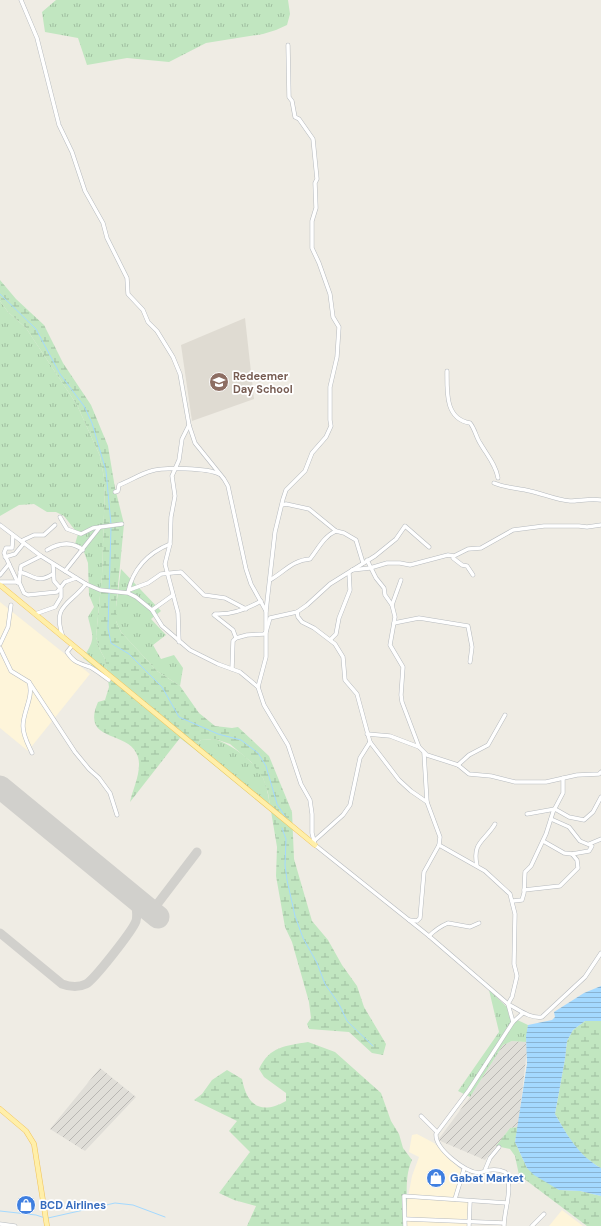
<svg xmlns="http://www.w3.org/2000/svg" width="601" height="1226" viewBox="0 0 601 1226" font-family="'DM Sans',sans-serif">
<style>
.commercial{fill:#fef5da}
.industrial{fill:url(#industrial-furrows)}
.education{fill:#dfdbd2}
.grass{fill:url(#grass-tufts)}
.wetland{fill:url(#wetland-marsh)}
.water{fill:url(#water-rules)}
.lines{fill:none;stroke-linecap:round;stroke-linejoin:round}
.stream{stroke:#a4d9ff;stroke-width:1}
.taxiway{stroke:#d1d0cc;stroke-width:9}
.runway{stroke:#d1d0cc;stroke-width:23}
.minor-casing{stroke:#b6babe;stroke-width:4.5}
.major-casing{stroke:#f2c45a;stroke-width:5.5}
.minor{stroke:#fff;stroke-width:3.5}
.major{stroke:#ffefa9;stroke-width:4.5}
.labels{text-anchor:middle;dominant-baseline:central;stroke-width:3.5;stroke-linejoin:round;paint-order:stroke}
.education-label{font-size:11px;font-weight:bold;fill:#785e54;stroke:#fff;text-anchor:start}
.shop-label{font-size:11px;font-weight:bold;fill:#366cbe;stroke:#fff;text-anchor:start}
</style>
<defs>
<pattern id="industrial-furrows" width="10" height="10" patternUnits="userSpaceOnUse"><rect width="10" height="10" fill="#e0ded8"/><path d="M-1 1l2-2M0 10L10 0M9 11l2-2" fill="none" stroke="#b9b7b3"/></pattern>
<pattern id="grass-tufts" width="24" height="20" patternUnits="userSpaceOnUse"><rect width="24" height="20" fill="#c1e6c0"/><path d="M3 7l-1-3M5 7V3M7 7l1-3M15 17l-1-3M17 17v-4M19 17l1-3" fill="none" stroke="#a0bea0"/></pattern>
<pattern id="wetland-marsh" width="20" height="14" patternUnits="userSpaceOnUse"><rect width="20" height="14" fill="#c1e6c0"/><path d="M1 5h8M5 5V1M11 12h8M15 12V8" fill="none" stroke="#a0bea0"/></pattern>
<pattern id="water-rules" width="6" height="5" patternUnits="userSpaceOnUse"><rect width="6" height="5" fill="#a4d9ff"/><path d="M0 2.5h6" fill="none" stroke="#89b3d2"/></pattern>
</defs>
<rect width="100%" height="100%" fill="#efece4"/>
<g class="commercial">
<polygon points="0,602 90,674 28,751 0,728"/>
<polygon points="417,1134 434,1143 462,1171 454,1199 468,1201 468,1226 406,1226 405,1213 412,1176 419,1157 409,1152 412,1135"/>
<polygon points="562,1210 583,1226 549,1226"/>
</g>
<g class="industrial">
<polygon points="512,1041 526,1042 527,1050 518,1127 510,1128 485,1160 438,1140 470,1097 503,1045"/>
<polygon points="100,1068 136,1097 85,1151 50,1129"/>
</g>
<polygon class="education" points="245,318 254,399 192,421 181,345"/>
<g class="grass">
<polygon points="56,0 288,0 290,14 287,25 276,30 263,34 206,43 169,62 127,58 87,65 78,38 45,32 42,12"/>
<path d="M0 301 8 312 26 328 77 405 100 456 105 483 102 575 96 637 100 650 105 659 108 678 83 658C96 638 93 638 88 617L94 607 89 595 88 563 84 552 75 544 78 534 64 516 56 512H47L34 504 19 505 0 516Z"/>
<polygon points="121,569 161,611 151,619 166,635 153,645 161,659 174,655 183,668 180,686 157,671 121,632 116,621 116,607"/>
<path d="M215 739C234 746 253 760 263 778 268 789 269 801 271 812L193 748 201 740Z"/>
<polygon points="489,990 508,1008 509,1016 528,1025 526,1042 512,1041 503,1045 470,1097 458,1091 499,1032"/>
</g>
<g class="wetland">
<path d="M0 280 16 299 44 325 63 363 91 405 108 446 115 488 124 524 116 607V621L121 632 157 671 180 686 199 713 215 726 232 728 238 727 269 756 292 812 294 859 312 921 328 940 342 965 357 986 364 1007 386 1044 383 1055 372 1053 349 1032 309 1029 307 1024 311 1018 309 1002 292 942 285 927 276 876 277 847 268 793 263 778 251 762 230 744 215 739 201 740 193 748 180 738 130 802C133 788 142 771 138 757 130 729 80 744 98 702L105 700 109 687 105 659 100 650 96 637 102 575 105 483 100 456 77 405 26 328 8 312 0 301Z"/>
<path d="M585 1021H601V1168C578 1156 567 1135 555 1114L565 1059 567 1041 573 1030Z"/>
<path d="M308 1042 335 1052 381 1093 391 1121 399 1134 403 1148 412 1160C402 1182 411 1203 403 1226H247L256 1206 234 1200 219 1193 250 1152 229 1131 237 1121 194 1100 202 1094 212 1080 227 1070 242 1079C247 1106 261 1115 286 1101V1093L264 1077 259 1069C270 1046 285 1046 308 1042Z"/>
<polygon points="518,1127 515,1142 527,1168 559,1190 580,1191 601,1196 601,1226 587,1226 519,1175 515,1156 510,1149 496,1146 510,1128"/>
</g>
<path class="water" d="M601 986V1021H585L573 1030 567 1041 565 1059 555 1114C567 1135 579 1156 601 1168V1196L580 1191 559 1190 534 1175 527 1168 515 1142 527 1064 526 1036 528 1025 552 1020 555 1017 554 1012 584 993Z"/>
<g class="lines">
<g class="stream">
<polyline points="0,294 36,329 60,374 84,406 92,423 106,471 111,524"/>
<polyline points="111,528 108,628 111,643 129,654 162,687 179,717 218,734 241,740 258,753 266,766 277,804 286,818"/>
<polyline points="282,828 286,839 285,865 287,880 295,916 303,938 317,963 325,984 339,1004 347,1021 373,1046"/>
<polyline points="0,1211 36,1215 45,1218"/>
<polyline points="48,1218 115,1203 133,1205 165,1217"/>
</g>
<g class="taxiway">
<polyline points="152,911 197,852"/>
<path d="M0 933 62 984C70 987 78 988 86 984 94 980 133 930 136 921 138 913 136 905 134 897"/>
</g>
<polyline class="runway" points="0,787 158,917"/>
<g class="minor-casing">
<g id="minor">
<polyline points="21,0 37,38 59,125 72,152 85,191 103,223 107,238 127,278 128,294 143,310 148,322 157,331 173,357 180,374 189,425 195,443 224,479 228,486 246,569 251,584 266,611 266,657 258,687 264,705 288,745 301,784 310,800 312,814 312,833 315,845 429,936 508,1004 513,1022"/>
<path d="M447 371C447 392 445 419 470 423 475 429 476 437 480 443 487 455 496 465 498 478"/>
<path d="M494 483C506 488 518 488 530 491 544 494 556 500 570 501 580 501 591 498 601 500"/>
<path d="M115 492 118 491 119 485C130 481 140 474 151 471 164 467 208 468 219 474"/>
<polyline points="282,505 286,504 309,509 336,531 344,533 356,540 363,563"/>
<polyline points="60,517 67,529 81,534 93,528 122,524"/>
<polyline points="0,525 41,556 86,584 100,590 128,593 136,597 152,610 162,626 190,650 218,664 240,672 258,687"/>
<polyline points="21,541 34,535 44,535 55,525"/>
<path d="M47 550C59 543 72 541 83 550"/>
<polyline points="5,557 15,554 24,543"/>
<polyline points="453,558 462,565 467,566 473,575"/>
<polyline points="367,560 376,578 384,588 385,595 392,605"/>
<polyline points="9,564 18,583"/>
<polyline points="352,570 370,568 387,563 400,563 410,565 448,555 454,556 468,549 481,548 513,530 544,526 579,526 587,527 601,525"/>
<polyline points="65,571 100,527"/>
<path d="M20 572C35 576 37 584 53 574"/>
<polyline points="0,575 9,564 4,553 6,548 12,548 13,535"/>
<path d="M270 580C284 572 293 560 310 559 318 549 324 536 336 531"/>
<polyline points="401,580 392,605 395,617 390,645 403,667 401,695 402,702 419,747"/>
<polyline points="0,582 19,582 21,566 41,556"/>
<polyline points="19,582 24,593 28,595 57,592 65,582 76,578"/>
<polyline points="129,590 148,583 161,574 181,572 204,595 225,598 246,609"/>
<path d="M128 592C133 569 148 553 170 544"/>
<polyline points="152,610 173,595"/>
<polyline points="266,611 275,532 283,499 286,490 305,471 312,453 326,437 331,426 330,420 330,387 337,357 339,327 333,317 330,294 319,263 312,248 312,221 316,208 315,183 317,179 313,139 299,119 295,117 292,101 289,97 288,45"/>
<path d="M297 612 298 617 302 622 314 628 335 644 343 657 345 680 357 694 370 742 399 780 411 791 427 802 440 837 439 845 485 871 510 894 515 914 514 964 517 976 512 997 508 1004C518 1009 530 1019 542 1017L585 977 601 953"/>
<polyline points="35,614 55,607 61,597 61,589 54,581 53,564"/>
<path d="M215 614C232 615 247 609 261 601"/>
<polyline points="214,615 233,630 236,638 247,635 264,634 266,632 270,618 297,612 307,605 330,584 375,556 396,539 405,526 429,547"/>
<polyline points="394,623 419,618 468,626 472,647 470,662"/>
<path d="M63 637C51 605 70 605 86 584"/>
<polyline points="331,639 336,634 339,618 350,590 349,573"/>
<polyline points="179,642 178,613 165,564 170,544 171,517 175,496 172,476 179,460 182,439 189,425"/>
<polyline points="0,644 8,627 11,605"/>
<path d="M71 647 67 652C74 663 79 663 90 667 96 670 103 676 109 680"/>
<path d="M0 648 11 671 29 682C34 697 23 711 23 726 23 736 28 744 32 753"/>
<polyline points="232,669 233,641 236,638"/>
<polyline points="29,682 75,752 89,769 99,778 110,793 117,815"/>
<polyline points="367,734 390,736 419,747 427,755 458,765 469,774 491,776 515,782 546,782 577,775 599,774 601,772"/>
<polyline points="424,753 427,802"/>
<polyline points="458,765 469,755 488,745 505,715"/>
<polyline points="527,814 555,809 569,817 584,820 593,812 601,797"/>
<polyline points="314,841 343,815 350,805 360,758 370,742"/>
<polyline points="543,841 564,853 572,854 589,851 592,846 580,841 569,827 551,819"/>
<polyline points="589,844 601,839"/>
<path d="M477 866C472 842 484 842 495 824"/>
<polyline points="524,890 560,886 578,868 577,860 572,854"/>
<polyline points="513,901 522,900 524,893 525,872 531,866 546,834 553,812 563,793 563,778"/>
<polyline points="409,920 417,921 420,918 424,872 439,845"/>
<path d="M429 936C434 931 441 926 448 923L470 927 479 923"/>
<polyline points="421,1116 437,1132"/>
<polyline points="485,1170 490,1158 499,1147"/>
<polyline points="455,1199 464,1169"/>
<polyline points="405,1219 504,1223"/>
<polyline points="0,1224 15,1226"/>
<polyline points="405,1226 404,1196 507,1203"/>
<polyline points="469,1226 470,1202"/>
<path d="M504 1226C504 1209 514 1187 505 1172 495 1168 488 1170 479 1173 465 1172 435 1149 436 1134L469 1090 513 1022 523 1013"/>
<polyline points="532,1226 544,1214"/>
</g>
</g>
<g class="major-casing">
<g id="major">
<polyline points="0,585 315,845"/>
<polyline points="0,1109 26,1131 34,1144 47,1226"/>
</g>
</g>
<use href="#minor" class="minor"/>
<use href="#major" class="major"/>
</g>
<defs>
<g id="school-disc" transform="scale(1)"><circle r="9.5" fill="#8d6e63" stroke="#fff"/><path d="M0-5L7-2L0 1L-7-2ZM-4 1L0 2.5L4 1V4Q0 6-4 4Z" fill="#fff"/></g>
<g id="shop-disc" transform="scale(1)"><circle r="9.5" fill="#3f7fe0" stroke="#fff"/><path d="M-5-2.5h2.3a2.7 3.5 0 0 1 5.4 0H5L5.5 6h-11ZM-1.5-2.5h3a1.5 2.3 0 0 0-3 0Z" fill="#fff"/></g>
</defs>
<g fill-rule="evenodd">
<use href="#school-disc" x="219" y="382"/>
<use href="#shop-disc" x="436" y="1178"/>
<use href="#shop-disc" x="26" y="1205"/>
</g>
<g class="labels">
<g class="education-label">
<text x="233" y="376">Redeemer<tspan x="233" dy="13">Day School</tspan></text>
</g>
<g class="shop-label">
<text x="450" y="1178">Gabat Market</text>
<text x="40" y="1205">BCD Airlines</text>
</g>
</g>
</svg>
